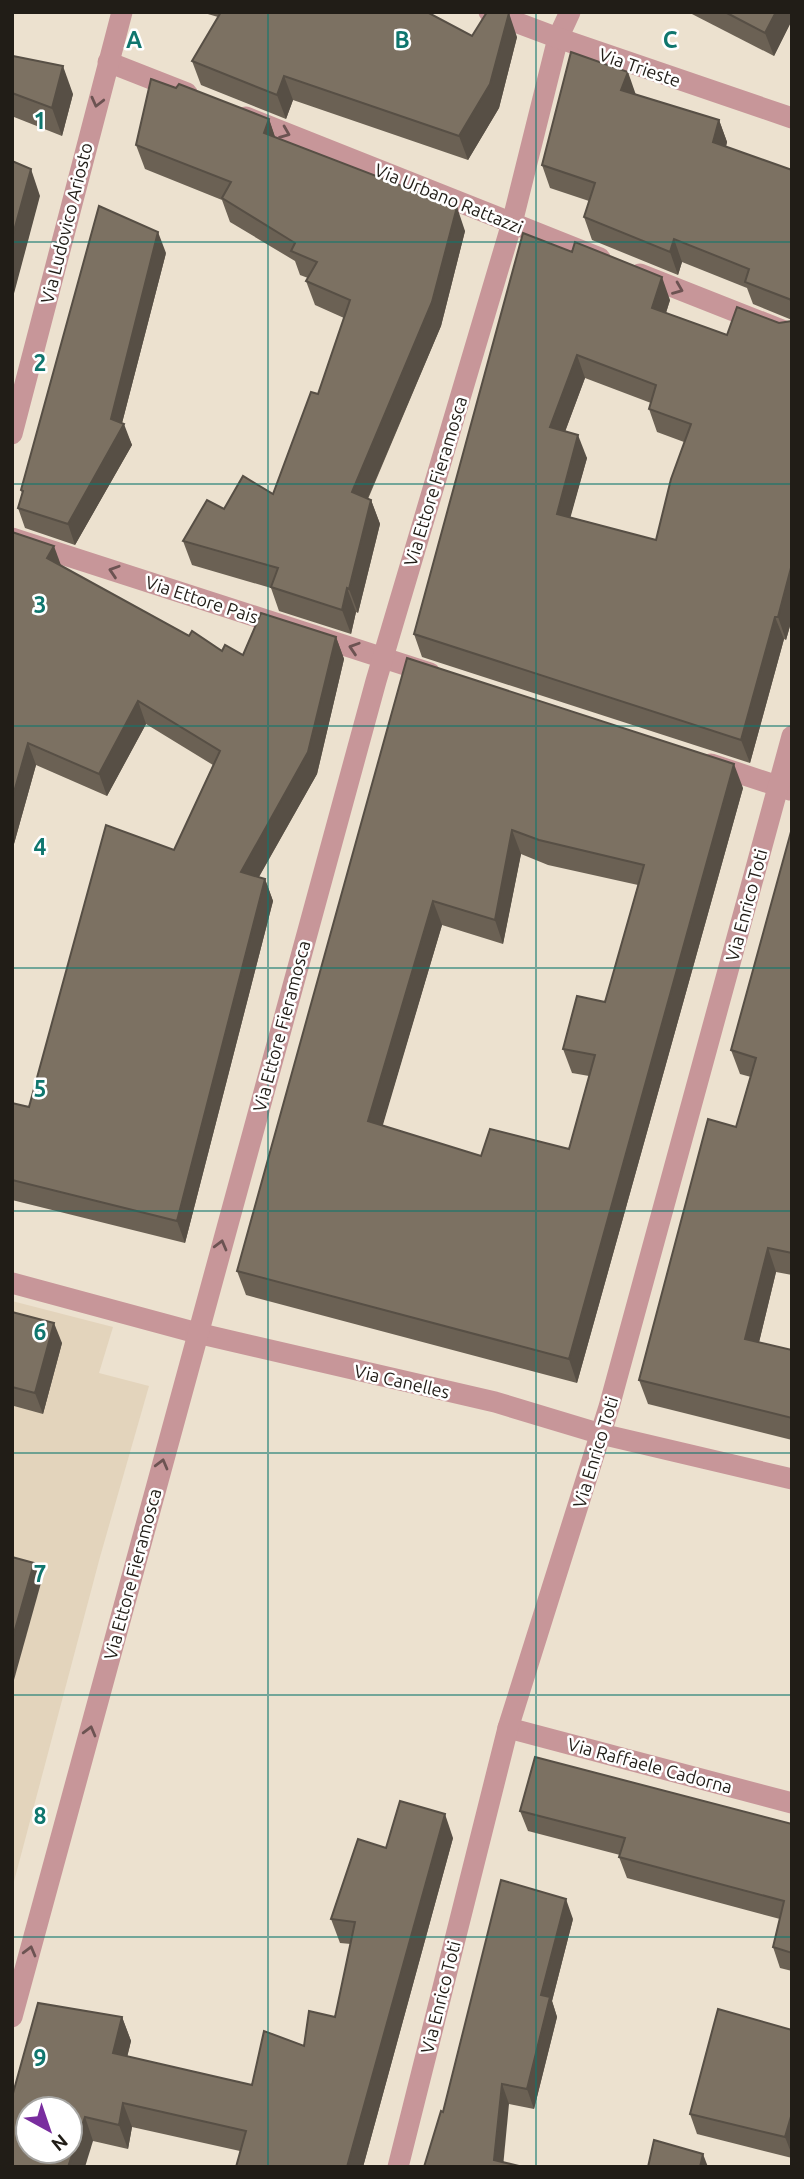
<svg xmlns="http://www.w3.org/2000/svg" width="804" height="2179" viewBox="0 0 804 2179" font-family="Ubuntu,sans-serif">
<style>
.built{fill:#e3d4bc}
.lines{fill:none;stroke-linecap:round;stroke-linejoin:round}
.minor{stroke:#c79699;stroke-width:21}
.tertiary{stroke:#c79699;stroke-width:21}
.wall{fill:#6b6154;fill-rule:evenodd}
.shaded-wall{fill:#574f45}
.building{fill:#7c7162;stroke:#574f45;stroke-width:2;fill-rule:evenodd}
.oneway{stroke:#6c5352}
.grid{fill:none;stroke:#0f766e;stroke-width:2;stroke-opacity:0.55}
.labels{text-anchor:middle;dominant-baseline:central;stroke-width:5;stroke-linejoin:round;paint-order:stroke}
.street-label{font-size:18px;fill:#211d17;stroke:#fff}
.grid-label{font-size:23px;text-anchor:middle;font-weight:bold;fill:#0f766e;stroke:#fff;stroke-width:5;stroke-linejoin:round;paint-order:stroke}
</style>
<rect width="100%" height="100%" fill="#ece1cf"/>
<polygon class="built" points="12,1301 113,1327 99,1373 149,1386 100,1557 12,1889"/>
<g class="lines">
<g class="minor">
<polyline points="108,62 187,93"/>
<polyline points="246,117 600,258"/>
<polyline points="640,274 792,334"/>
<polyline points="12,434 122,12"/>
<polyline points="12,538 430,673"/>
<polyline points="711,764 790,790"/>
<polyline points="12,1283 197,1333 495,1402 601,1434 792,1479"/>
<polyline points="508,1728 792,1803"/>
<polyline points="12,2017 376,681 512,223 558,38 570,12"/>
<polyline points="398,2167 508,1728 609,1407 792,736"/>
</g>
<polyline class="tertiary" points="489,12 558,38 792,118"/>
</g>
<g class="wall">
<polygon points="201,12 427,12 472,36 517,37 499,108 468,160 293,100 286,119 201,85 192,61 218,17"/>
<polygon points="688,12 792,12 792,20 774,56"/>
<polygon points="12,60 73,94 62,136 14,117 12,111"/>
<polygon points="636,95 719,120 727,142 726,147 792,170 792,320 753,304 747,288 682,262 678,275 592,240 584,217 589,201 550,188 542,165"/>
<polygon points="269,119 275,137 465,231 441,326 368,499 371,500 380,524 358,613 356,612 351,634 279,611 271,588 192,565 183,541 224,509 273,494 318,394 344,318 315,305 306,281 308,278 300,275 295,261 230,222 222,200 145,169 136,145"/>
<path d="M523 233 670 300 666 313 727 335 792 321V619L786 640 784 639 750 763 422 657 414 634ZM585 378 651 403 649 409 657 432 684 442 656 540 570 517 587 458 565 432Z"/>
<polygon points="166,253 122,423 132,445 75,545 25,528 18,508 22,493 21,490"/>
<polygon points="12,532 61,566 189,636 222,651 243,655 336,637 344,659 317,774 259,877 265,879 273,901 185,1243 12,1200 12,1103 29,1107 174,850 213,765 146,724 107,796 36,765 12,851"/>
<path d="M407 658 743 788 577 1383 246 1295 237 1271ZM521 854 548 865 638 885 605 1002 563 1049 572 1073 589 1076 569 1149 481 1156 382 1126 442 925 503 944Z"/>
<polygon points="792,828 792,1275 776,1272 759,1342 792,1350 792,1440 648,1404 639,1380 736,1127 751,1077 740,1074 731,1050"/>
<polygon points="12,1312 62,1343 43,1414 14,1406 12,1412"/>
<polygon points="520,1811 792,1824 792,1971 780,1968 773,1947 780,1919 627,1878 619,1857 620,1855 528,1831"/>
<polygon points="453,1838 363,2167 236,2167 240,2151 132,2127 128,2149 93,2141 12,2167 122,2017 131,2041 127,2057 252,2085 304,2046 335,2017 351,1944 340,1943 331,1919 386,1848"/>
<polygon points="573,1919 552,2001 557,2017 534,2109 509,2104 424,2167 443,2112"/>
<polygon points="792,2030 792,2158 697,2134 690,2114"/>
</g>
<g class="shaded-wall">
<polygon points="776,12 792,12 792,20 774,56 765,33"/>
<polygon points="509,13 517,37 499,108 468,160 459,136"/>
<polygon points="63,66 73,94 62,136 52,108"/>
<polygon points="628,72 636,95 621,90"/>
<polygon points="284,76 293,100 286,119 277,95"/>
<polygon points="269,119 277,143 264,133"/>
<polygon points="719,120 727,142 721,165 713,142"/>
<polygon points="31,169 40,196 12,301 12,238"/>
<polygon points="457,207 465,231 441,326 360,516 352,492"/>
<polygon points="158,232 166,253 120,431 124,424 132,445 75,545 68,524 111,419"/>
<polygon points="674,239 682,262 678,275 670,252"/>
<polygon points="662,277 670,300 660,331 652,308"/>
<polygon points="577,355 585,378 558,450 550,427"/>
<polygon points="578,435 587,458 565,537 557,514"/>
<polygon points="371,500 380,524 358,613 349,589"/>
<polygon points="54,546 62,568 47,558"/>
<polygon points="792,564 792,619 786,640 778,617"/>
<polygon points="347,588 356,612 351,634 342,610"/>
<polygon points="775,617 784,639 750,763 741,740"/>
<polygon points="336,637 344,659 317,774 249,894 241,872"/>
<polygon points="138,701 146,724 107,796 99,774"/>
<polygon points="28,743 36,765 12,851 12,799"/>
<polygon points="734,764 743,788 577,1383 569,1359"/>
<polygon points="512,830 521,854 503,944 495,920"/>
<polygon points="265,879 273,901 185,1243 177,1221"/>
<polygon points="433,901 442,925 377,1145 368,1121"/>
<polygon points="768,1248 776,1272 754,1363 745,1339"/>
<polygon points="54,1323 62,1343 43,1414 35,1393"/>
<polygon points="34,1563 41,1583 12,1687 12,1640"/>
<polygon points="445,1814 453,1838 363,2167 347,2167"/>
<polygon points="566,1899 573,1919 552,2001 557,2017 534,2109 527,2089 541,1995"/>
<polygon points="122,2017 131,2041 122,2078 113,2053"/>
<polygon points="502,2084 509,2104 503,2167 494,2160"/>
<polygon points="123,2103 132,2127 128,2149 119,2125"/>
<polygon points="792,2113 792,2155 785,2137"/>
<polygon points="85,2117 93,2141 85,2167 68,2167"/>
<polygon points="703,2154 708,2167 700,2167"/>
</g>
<g class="building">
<polygon points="221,12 427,12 472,36 487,12 509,13 490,84 459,136 284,76 277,95 192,61"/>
<polygon points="725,12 776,12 765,33"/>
<polygon points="571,52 628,72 621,90 719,120 713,142 792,170 792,301 789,299 745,282 749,269 674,239 670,252 584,217 595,183 542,165"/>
<polygon points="13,56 63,66 52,108 12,93 12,60"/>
<polygon points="151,79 176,88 179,84 269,119 264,133 457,207 432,302 352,492 371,500 349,589 347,588 342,610 271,587 278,568 183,541 207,500 224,509 243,476 273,494 311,392 318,394 350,300 306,281 317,262 291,251 295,243 222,198 231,182 136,145"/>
<polygon points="12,161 31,169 12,238"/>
<polygon points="99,206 158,232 111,419 124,424 68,524 18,508 23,491 21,490"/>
<path d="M523 233 572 252 575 242 662 277 652 308 727 335 737 307 779 323 792 321V564L778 617H775L741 740 414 634ZM577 355 656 385 649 409 691 424 671 479 656 540 557 514 578 435 550 427Z"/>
<polygon points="12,532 54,546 47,558 189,636 192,631 222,651 225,645 243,655 261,613 336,637 308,752 241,872 265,879 177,1221 12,1180 12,1103 29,1107 106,825 174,850 220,751 138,701 99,774 28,743 12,799"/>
<path d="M407 658 734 764 569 1359 237 1271ZM512 830 539 840 644 865 605 1002 577 996 563 1049 595 1055 569 1149 490 1129 481 1156 368 1121 433 901 495 920Z"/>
<polygon points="792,828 792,1253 768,1248 745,1339 792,1350 792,1418 639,1380 708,1119 736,1127 756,1058 731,1050"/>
<polygon points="12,1312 54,1323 35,1393 12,1387"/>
<polygon points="12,1557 34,1563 12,1640"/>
<polygon points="535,1757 792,1824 792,1953 773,1947 784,1901 619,1857 625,1838 520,1811"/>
<path d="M400 1801 445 1814 347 2167H236L246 2131 123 2103 119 2125 85 2117 68 2167H12V2097L38 2003 122 2017 113 2053 252 2085 264 2031 304 2046 309 2011 335 2017 355 1922 331 1919 358 1839 386 1848ZM28 2109H70V2151H28Z"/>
<polygon points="501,1880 566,1899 541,1995 550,1997 527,2089 502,2084 494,2160 523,2167 424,2167 441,2111 443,2112"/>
<polygon points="718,2009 792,2030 792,2113 785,2137 690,2114"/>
<polygon points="654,2140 703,2154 700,2167 648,2167"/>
</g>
<defs><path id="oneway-chevron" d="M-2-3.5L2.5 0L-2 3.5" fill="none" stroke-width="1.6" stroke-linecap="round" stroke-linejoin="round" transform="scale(1.75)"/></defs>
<g class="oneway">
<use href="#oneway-chevron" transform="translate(97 102) rotate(104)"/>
<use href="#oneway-chevron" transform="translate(285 133) rotate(22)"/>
<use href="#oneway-chevron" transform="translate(678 289) rotate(22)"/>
<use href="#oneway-chevron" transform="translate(114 571) rotate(-162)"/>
<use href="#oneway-chevron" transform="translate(354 648) rotate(-162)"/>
<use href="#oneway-chevron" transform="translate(221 1245) rotate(-75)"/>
<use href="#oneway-chevron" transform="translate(162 1464) rotate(-75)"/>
<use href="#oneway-chevron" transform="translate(90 1731) rotate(-75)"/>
<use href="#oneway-chevron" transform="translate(30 1951) rotate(-75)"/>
</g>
<path class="grid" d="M268 12V2167M536 12V2167M12 242H792M12 484H792M12 726H792M12 968H792M12 1211H792M12 1453H792M12 1695H792M12 1937H792"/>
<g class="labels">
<g class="street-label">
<text transform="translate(640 67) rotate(19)">Via Trieste</text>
<text transform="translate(449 198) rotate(22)">Via Urbano Rattazzi</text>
<text transform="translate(66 223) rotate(-76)">Via Ludovico Ariosto</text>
<text transform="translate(435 481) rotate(-73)">Via Ettore Fieramosca</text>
<text transform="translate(202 599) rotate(18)">Via Ettore Pais</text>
<text transform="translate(746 905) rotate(-75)">Via Enrico Toti</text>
<text transform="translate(281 1026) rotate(-75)">Via Ettore Fieramosca</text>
<text transform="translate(402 1381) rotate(13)">Via Canelles</text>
<text transform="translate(595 1452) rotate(-73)">Via Enrico Toti</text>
<text transform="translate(132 1574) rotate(-75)">Via Ettore Fieramosca</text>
<text transform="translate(650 1765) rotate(15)">Via Raffaele Cadorna</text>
<text transform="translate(440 1997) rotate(-76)">Via Enrico Toti</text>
</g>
</g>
<g class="grid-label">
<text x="134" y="48">A</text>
<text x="402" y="48">B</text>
<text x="670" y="48">C</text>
<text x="40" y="129">1</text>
<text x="40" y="371">2</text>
<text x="40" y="613">3</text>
<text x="40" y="855">4</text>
<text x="40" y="1097">5</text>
<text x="40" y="1340">6</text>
<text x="40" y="1582">7</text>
<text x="40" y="1824">8</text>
<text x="40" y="2066">9</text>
</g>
<rect width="804" height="2179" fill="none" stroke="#211d17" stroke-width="28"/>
<g transform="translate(49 2130) rotate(140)"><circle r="33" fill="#ffffff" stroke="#a6a5a2" stroke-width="2"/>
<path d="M0-5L12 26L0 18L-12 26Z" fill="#792d9f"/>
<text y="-10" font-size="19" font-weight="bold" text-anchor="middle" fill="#211d17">N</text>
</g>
</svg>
